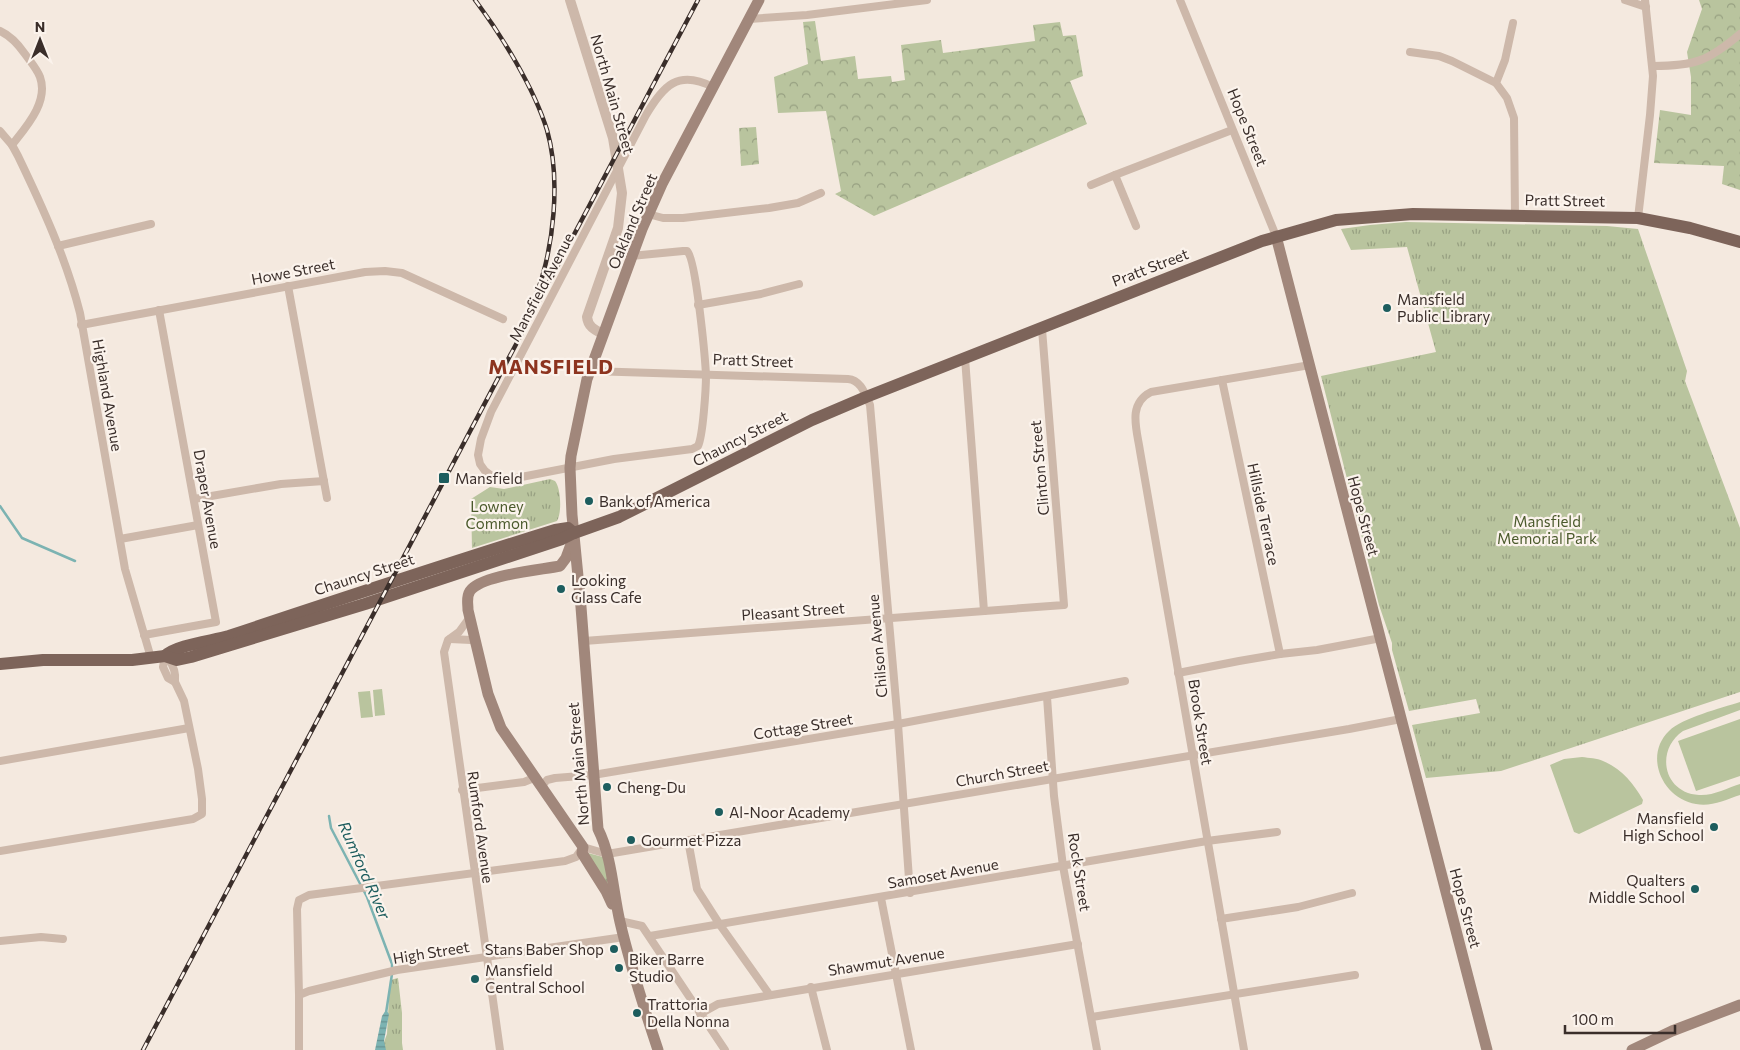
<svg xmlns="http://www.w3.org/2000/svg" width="1740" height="1050" viewBox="0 0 1740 1050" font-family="Commissioner,sans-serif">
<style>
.grass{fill:#b9c49e}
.forest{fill:url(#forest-crowns)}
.park{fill:url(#park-tufts)}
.water{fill:url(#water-rules)}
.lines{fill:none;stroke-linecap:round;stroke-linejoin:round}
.stream{stroke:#7cb3b2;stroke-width:2.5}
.minor{stroke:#cdb8aa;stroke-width:8}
.tertiary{stroke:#cdb8aa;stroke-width:10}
.secondary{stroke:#a1877b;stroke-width:11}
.primary{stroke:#7d645a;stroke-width:12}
.rail-casing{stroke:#3a2e2a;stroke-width:4.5}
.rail{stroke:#fbf3ec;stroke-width:2.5;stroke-dasharray:8;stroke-linecap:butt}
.poi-dot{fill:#1d5d5e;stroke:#fbf3ec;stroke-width:2}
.labels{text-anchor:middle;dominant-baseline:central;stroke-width:4.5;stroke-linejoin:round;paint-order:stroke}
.street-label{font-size:15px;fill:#3a2e2a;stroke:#fbf3ec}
.poi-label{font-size:15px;fill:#3a2e2a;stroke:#fbf3ec;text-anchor:start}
.park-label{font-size:15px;fill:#4b5a2c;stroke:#fbf3ec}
.water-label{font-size:16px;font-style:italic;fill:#1d5d5e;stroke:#fbf3ec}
.district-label{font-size:20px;font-weight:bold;letter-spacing:1px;fill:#8d341f;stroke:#fbf3ec}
</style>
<defs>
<pattern id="forest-crowns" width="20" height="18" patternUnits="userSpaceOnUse" patternTransform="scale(1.25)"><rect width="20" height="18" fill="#b9c49e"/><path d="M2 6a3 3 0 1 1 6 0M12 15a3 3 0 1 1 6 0" fill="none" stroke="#97a081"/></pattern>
<pattern id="park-tufts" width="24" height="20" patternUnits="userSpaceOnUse" patternTransform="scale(1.25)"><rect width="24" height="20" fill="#b9c49e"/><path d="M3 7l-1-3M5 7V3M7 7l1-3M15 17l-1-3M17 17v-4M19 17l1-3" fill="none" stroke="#97a081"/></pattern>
<pattern id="water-rules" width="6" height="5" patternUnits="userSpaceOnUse" patternTransform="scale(1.25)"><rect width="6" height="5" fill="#7cb3b2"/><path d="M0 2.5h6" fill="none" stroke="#679291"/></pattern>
</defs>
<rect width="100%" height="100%" fill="#f4e9df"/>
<g class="grass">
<polygon points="382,689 385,715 375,716 373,690"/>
<polygon points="370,691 373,717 361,718 358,692"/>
<path d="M1740 702V710L1683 731C1655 750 1663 793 1699 795 1713 796 1727 788 1740 784V795C1725 800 1711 807 1696 804 1663 799 1643 756 1669 731 1682 718 1721 708 1740 702Z"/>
<polygon points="1740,719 1740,776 1696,791 1678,741"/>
<path d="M1582 757C1589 758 1597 758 1603 761 1621 768 1634 784 1643 800L1642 804 1579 834 1574 832 1550 765 1564 759Z"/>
</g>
<g class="forest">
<polygon points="1699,0 1740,0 1740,190 1722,184 1724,166 1654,163 1660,110 1691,115 1691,77 1687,52 1702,9"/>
<polygon points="815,21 821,61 855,56 858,79 891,76 892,82 905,80 901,45 941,40 943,53 1035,41 1033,25 1060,22 1063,36 1076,35 1083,76 1070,81 1087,124 874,216 835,194 841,191 826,111 778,113 774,77 808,64 803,22"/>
<polygon points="756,127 759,164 741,166 739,128"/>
</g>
<g class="park">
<polygon points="1406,222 1607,226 1638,229 1687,371 1685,381 1740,528 1740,692 1501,771 1426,778 1412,725 1480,713 1476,699 1409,711 1392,650 1392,643 1379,605 1321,376 1436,352 1407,247 1351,250 1341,229 1370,225"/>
<path d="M550 479 555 481C561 488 562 513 557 521L472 548 471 499 490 487 504 489Z"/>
<polygon points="584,852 603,857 610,886 607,886"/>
<polygon points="398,978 402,1013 402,1043 403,1050 381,1050 387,1034 390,980"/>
</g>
<polygon class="water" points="386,1010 389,1014 384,1041 386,1050 375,1050 382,1016"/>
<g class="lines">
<g class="stream">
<polyline points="0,506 22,538 75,561"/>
<polyline points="329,816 331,828 367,897 392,964 392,968"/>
<polyline points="386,1013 392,974"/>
</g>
<g class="minor">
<polyline points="1180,0 1276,236"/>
<polyline points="1625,0 1646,7"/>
<polyline points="749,19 807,15 927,0"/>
<polyline points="1513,23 1505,60 1496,83 1507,98 1514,118 1515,215"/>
<path d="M0 31C11 36 18 44 25 54 30 61 37 69 40 77 49 102 26 127 12 145"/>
<polyline points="1410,52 1439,56 1452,61 1496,83"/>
<path d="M1653 66C1695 66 1708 61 1740 34"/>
<path d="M0 131 12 145 18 156C42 206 66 258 80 313L125 569 151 658"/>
<polyline points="1115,175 1136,226"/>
<polyline points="1091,185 1115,175 1232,130"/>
<polyline points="648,214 663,218 683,218 769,208 798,203 821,193"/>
<polyline points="1638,218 1650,115 1653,76 1645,0"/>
<polyline points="58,246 151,224"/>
<path d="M631 256 683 251H687C696 258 705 357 706 375 706 388 703 436 698 446L692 449 614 459 511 479H501L493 477 485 471 480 464 478 455 481 439 491 412 646 115C663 86 678 69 713 87"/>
<polyline points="288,286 327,498"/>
<polyline points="698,305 761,294 799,284"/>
<polyline points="81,325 365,272 385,271 402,273 503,319"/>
<polyline points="965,358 984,611"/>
<path d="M590 371 848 379C861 380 865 394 870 405L898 724 910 893"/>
<polyline points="1222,380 1280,654"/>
<polyline points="194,499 281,484 324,481"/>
<polyline points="120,539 198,525"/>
<polyline points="470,617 459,632 448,640 444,652 500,1050"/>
<polyline points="144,635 216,622 159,310"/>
<polyline points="450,639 471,640 476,642"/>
<polyline points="584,641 1064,605 1042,329"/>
<path d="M168 659C174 666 176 673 175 682"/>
<polyline points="1178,673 1239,661 1280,654 1317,650 1381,638"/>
<polyline points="1047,697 1054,796 1063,866 1097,1050"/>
<polyline points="0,761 189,728"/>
<polyline points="541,787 547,780 555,778 593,775 898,724 1125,681"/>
<polyline points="462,790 524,782 534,778"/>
<polyline points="688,840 697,889 720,925 769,994"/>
<polyline points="0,851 193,819 202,814 202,799 198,769 184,701 175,682 168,678 163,667 165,656"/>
<polyline points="881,898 911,1050"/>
<polyline points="1221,919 1298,907 1352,893"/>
<polyline points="620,921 642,926 725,1050"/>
<polyline points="650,936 1207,841 1277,832"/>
<polyline points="0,941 41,937 63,939"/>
<polyline points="811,987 827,1050"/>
<polyline points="299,995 297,909 299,900 309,895 565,861 576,857 583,847 607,854 1349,729 1401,719"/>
<polyline points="700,1014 718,1004 1078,944"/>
<polyline points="1092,1017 1355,975"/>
<polyline points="299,1050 299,995 309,991 397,970 624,937"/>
<path d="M1244 1050 1140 451C1137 430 1127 404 1151 392L1310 365"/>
</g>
<path class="tertiary" d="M570 0 613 138 622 193 618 228 587 317C588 327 595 330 603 334"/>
<g class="secondary">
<polyline points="1276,236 1487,1050"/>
<path d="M573 539 566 558 560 566C540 570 481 575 470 591 466 597 468 603 468 610L488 694 501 728 583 847 582 853 606 891 612 904"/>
<path d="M658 1050C644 1008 630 965 620 922 613 892 612 857 598 829L581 607 572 515 570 468 571 456 587 379 642 229 662 184 759 0"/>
<polyline points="1632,1050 1672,1031 1740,1005"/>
</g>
<g class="primary">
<path d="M165 656C176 645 212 641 229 636 337 600 446 564 555 530L568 528 574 533"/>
<polyline points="0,664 43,660 132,660 165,656 177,660 191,657 365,604 562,539 574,533 619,517 812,420 866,397 1262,241 1336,220 1413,214 1638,218 1690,228 1740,242"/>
</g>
<g class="rail-casing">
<g id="rail">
<path d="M475 0C502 36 534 88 547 130 561 179 554 248 536 295"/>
<polyline points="143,1050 698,0"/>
</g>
</g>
<use href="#rail" class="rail"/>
</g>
<g class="poi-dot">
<circle cx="1387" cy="308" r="5"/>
<rect x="438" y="472" width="12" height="12" rx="2.5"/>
<circle cx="589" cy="501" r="5"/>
<circle cx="561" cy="589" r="5"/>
<circle cx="607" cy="787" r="5"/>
<circle cx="719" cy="812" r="5"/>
<circle cx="1714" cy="827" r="5"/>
<circle cx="631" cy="840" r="5"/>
<circle cx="1695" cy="889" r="5"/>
<circle cx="614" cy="949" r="5"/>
<circle cx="619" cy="968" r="5"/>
<circle cx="475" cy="979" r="5"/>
<circle cx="637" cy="1013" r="5"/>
</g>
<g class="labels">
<g class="street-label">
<text transform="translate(613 94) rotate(74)">North Main Street</text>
<text transform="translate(1248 127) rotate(68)">Hope Street</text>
<text transform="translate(1565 200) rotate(1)">Pratt Street</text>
<text transform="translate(632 221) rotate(-67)">Oakland Street</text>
<text transform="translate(1150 267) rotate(-21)">Pratt Street</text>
<text transform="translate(293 271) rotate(-11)">Howe Street</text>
<text transform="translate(541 287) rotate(-62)">Mansfield Avenue</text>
<text transform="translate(753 360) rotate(2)">Pratt Street</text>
<text transform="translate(108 395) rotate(80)">Highland Avenue</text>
<text transform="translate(740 438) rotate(-27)">Chauncy Street</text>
<text transform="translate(1039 468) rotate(-95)">Clinton Street</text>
<text transform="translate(208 499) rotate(80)">Draper Avenue</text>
<text transform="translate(1264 514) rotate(78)">Hillside Terrace</text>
<text transform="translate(1364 516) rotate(75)">Hope Street</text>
<text transform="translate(364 574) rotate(-18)">Chauncy Street</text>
<text transform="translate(793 611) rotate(-4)">Pleasant Street</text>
<text transform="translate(877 646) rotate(-95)">Chilson Avenue</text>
<text transform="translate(1201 722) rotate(81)">Brook Street</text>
<text transform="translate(803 726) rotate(-9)">Cottage Street</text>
<text transform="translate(578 764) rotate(-95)">North Main Street</text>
<text transform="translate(1002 773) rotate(-10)">Church Street</text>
<text transform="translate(481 827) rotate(82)">Rumford Avenue</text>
<text transform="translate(1080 872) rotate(81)">Rock Street</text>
<text transform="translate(943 873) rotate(-10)">Samoset Avenue</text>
<text transform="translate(1466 908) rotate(75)">Hope Street</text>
<text transform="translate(431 952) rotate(-9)">High Street</text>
<text transform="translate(886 961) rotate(-9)">Shawmut Avenue</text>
</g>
<g class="poi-label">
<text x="1397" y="299">Mansfield<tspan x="1397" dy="17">Public Library</tspan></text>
<text x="455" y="478">Mansfield</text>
<text x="599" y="501">Bank of America</text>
<text x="571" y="580">Looking<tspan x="571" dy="17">Glass Cafe</tspan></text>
<text x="617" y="787">Cheng-Du</text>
<text x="729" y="812">Al-Noor Academy</text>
<text x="1704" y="818" text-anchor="end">Mansfield<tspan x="1704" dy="17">High School</tspan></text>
<text x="641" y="840">Gourmet Pizza</text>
<text x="1685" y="880" text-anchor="end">Qualters<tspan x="1685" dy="17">Middle School</tspan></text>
<text x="604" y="949" text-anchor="end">Stans Baber Shop</text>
<text x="629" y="959">Biker Barre<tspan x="629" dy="17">Studio</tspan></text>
<text x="485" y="970">Mansfield<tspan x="485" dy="17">Central School</tspan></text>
<text x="647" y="1004">Trattoria<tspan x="647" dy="17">Della Nonna</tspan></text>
</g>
<g class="park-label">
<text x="497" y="506">Lowney<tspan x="497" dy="17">Common</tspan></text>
<text x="1547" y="521">Mansfield<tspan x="1547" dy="17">Memorial Park</tspan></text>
</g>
<g class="water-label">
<text transform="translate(365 870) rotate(66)">Rumford River</text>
</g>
<g class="district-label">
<text x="551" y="366">MANSFIELD</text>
</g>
</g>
<g transform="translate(40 40)" stroke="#fbf3ec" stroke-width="4" paint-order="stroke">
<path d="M0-4L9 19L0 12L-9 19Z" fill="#3a2e2a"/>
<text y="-8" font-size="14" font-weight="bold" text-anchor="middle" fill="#3a2e2a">N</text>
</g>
<path d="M1565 1025v8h110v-8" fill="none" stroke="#3a2e2a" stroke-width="2.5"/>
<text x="1572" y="1025" font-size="15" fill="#3a2e2a" stroke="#fbf3ec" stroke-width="4" paint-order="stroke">100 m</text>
</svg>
